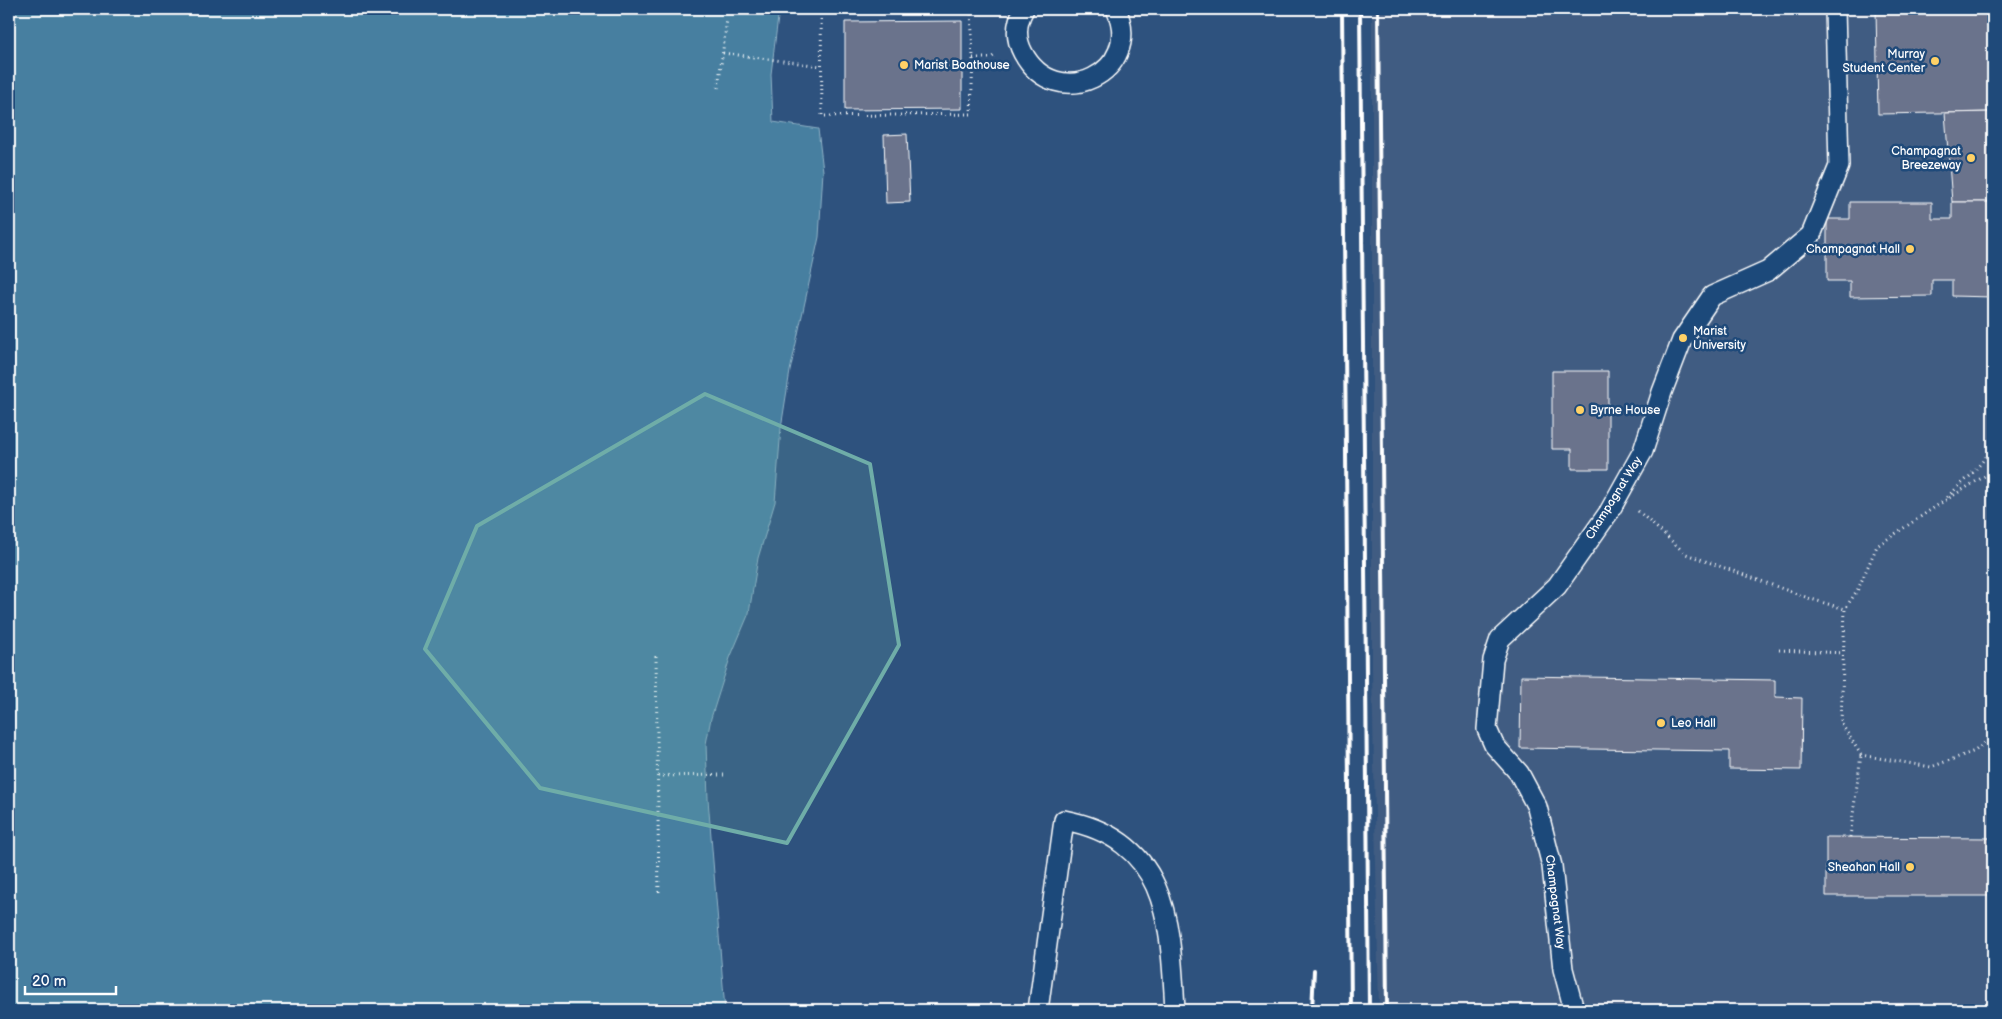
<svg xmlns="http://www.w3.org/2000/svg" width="2002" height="1019" viewBox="0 0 2002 1019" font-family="'Balsamiq Sans',sans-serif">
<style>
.built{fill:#405c82}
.water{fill:#467fa0;stroke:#90b2c6}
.building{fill:#6b738c;stroke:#fff}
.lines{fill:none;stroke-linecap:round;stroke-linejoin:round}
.service-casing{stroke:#fff;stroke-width:22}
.path{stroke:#fff;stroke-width:3;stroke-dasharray:1 4;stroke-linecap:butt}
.service{stroke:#1f4a7a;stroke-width:19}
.rail{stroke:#fff;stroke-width:4}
.marked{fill:#6fada8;fill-opacity:0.2;stroke:#6fada8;stroke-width:4;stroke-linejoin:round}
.poi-dot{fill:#ffd166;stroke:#1f4a7a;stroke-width:2}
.labels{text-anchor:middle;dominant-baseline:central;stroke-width:5;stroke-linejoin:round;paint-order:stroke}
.poi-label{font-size:12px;fill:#fff;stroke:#1f4a7a;text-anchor:end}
.street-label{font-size:12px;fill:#fff;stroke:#1f4a7a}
</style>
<rect width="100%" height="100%" fill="#2e527e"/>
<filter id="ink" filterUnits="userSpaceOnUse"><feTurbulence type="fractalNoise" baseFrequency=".02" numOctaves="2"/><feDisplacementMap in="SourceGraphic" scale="10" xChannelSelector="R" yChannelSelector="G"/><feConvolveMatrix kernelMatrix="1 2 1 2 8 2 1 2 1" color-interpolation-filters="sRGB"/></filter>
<g filter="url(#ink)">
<polygon class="built" points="1372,9 1993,9 1993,1010 1379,1010 1372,668"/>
<polygon class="water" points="9,9 779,9 771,74 773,122 818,129 823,171 819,237 790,371 781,428 775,502 758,558 749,613 730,658 711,718 706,744 708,799 725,1010 9,1010"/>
<g class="building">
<polygon points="1876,9 1993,9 1993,112 1878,114"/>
<polygon points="962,21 962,109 845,110 845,22"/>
<polygon points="1993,112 1993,202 1952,202 1945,113"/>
<polygon points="907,134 910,202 886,203 884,135"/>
<polygon points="1850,202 1932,202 1932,219 1952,219 1952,202 1993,202 1993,297 1952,296 1952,280 1932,280 1932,296 1850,297 1850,281 1827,281 1827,219 1850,219"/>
<polygon points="1552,371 1608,371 1608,469 1572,469 1572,449 1552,449"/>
<polygon points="1521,676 1775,680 1775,697 1802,698 1801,770 1729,769 1729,751 1520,748"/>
<polygon points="1826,837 1993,838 1993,896 1826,896"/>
</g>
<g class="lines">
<g class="service-casing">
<g id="service">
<path d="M1024 9C1016 23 1015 38 1023 53 1056 115 1145 72 1116 9"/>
<path d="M1038 1010 1064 820C1169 840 1170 922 1175 1010"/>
<polyline points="1574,1010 1563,969 1552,866 1537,807 1519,773 1494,745 1487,729 1493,660 1500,639 1557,586 1609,512 1643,451 1662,392 1682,340 1712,296 1768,271 1811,235 1839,166 1835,9"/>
</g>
</g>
<g class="path">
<polyline points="821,9 822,116 971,114 973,58 971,10"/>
<polyline points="821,11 998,10"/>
<polyline points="723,53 821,66"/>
<polyline points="973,58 991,58 996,54"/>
<polyline points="718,88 727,19"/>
<polyline points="1993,471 1941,503 1877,546 1858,589 1845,609 1841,723 1861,755 1931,767 1975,751 1993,736"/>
<polyline points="1947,497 1970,476 1993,449"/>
<polyline points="1638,511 1686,554 1811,599 1845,609"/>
<polyline points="1779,650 1843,653"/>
<polyline points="656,656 659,896"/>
<polyline points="658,776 724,775"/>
<polyline points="1850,837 1861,755"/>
</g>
<use href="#service" class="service"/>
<g class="rail">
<polyline points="1342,9 1351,1010"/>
<polyline points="1360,9 1369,1010"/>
<polyline points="1378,9 1387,1010"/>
<polyline points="1312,1010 1314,970"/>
</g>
</g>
</g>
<path class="marked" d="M705 394 870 464 899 645 787 843 540 788 425 649 477 526Z"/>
<g class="poi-dot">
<circle cx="1935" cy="61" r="5"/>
<circle cx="904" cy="65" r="5"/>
<circle cx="1971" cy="158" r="5"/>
<circle cx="1910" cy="249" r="5"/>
<circle cx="1683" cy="338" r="5"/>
<circle cx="1580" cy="410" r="5"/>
<circle cx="1661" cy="723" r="5"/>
<circle cx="1910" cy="867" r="5"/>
</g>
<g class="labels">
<g class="poi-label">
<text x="1925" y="54">Murray<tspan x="1925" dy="14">Student Center</tspan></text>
<text x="914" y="65" text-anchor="start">Marist Boathouse</text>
<text x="1961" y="151">Champagnat<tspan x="1961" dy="14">Breezeway</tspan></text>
<text x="1900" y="249">Champagnat Hall</text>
<text x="1693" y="331" text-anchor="start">Marist<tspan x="1693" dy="14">University</tspan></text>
<text x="1590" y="410" text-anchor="start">Byrne House</text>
<text x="1671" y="723" text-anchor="start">Leo Hall</text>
<text x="1900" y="867">Sheahan Hall</text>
</g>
<g class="street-label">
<text transform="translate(1614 498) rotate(-58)">Champagnat Way</text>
<text transform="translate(1555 902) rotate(83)">Champagnat Way</text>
</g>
</g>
<rect width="2002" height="1019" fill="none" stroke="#1f4a7a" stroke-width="30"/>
<rect x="15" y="15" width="1972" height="989" fill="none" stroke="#fff" stroke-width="2" filter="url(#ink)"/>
<path d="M25 986v8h91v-8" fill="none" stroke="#ffffff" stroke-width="2.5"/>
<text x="32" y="986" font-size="15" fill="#ffffff" stroke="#1f4a7a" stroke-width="4" paint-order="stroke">20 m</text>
</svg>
